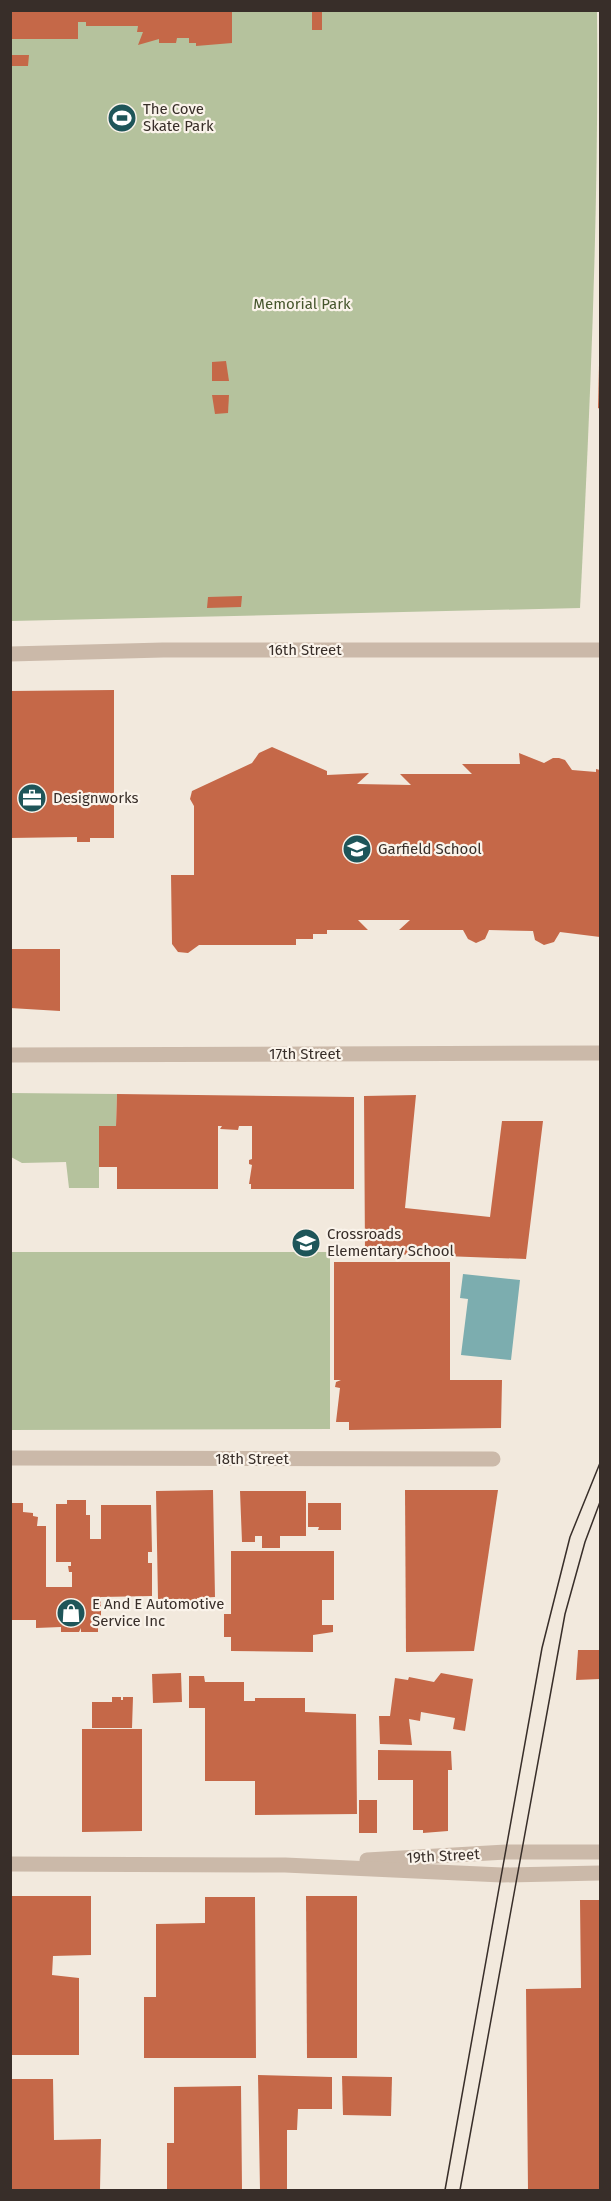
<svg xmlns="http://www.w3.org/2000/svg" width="611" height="2201" viewBox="0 0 611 2201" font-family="'Fira Sans',sans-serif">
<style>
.green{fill:#b5c29d}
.water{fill:#7cadaf}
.building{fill:#c56848}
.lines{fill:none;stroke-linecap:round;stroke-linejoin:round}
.minor{stroke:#cbb9a9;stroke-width:15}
.tram{stroke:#382e29;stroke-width:1.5}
.labels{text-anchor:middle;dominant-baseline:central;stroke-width:4.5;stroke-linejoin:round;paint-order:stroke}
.poi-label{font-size:15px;fill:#382e29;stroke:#faf3ea;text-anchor:start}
.park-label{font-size:15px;fill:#46562d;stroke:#faf3ea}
.street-label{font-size:15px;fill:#382e29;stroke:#faf3ea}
</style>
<rect width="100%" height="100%" fill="#f2e9dd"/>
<g class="green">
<path d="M11 11H597C599 210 590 409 580 608L11 621Z"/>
<polygon points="11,1093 117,1094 116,1126 99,1126 99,1188 69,1188 66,1162 22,1163 11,1157"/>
<polygon points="11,1252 330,1252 330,1429 11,1430"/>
</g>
<polygon class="water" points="463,1274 520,1280 511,1360 461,1355 468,1299 460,1298"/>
<g class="building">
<polygon points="10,10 232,10 232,43 196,46 196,43 189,43 189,38 177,38 176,43 159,43 159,39 138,45 143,32 137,32 138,26 86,26 86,22 78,22 78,39 10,39"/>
<rect x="312" y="12" width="10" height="18"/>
<polygon points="10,55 29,55 28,66 10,66"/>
<polygon points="226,361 229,381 212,381 212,362"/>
<polygon points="599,365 600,365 600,409 598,408"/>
<polygon points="212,395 229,395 228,413 215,414"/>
<polygon points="242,596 241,607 207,608 208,597"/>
<polygon points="114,690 114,838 90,838 90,842 77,842 77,837 10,838 10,691"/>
<polygon points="272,747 327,771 327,775 369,773 357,784 411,785 400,774 472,774 462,764 520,764 519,753 544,763 553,758 559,758 565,760 572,770 596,772 596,769 600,770 600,937 560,932 554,942 544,945 535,940 533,931 489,930 485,939 476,943 468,939 463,930 399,930 410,920 358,920 368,930 327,930 327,934 313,934 313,939 296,939 296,945 199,945 188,953 178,952 172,944 171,875 194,875 194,806 190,799 192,791 252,763 259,753"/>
<polygon points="10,949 60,949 60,1011 10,1008"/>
<polygon points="117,1094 354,1097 354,1189 251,1189 251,1184 249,1184 252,1165 249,1164 249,1160 252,1159 252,1126 239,1126 238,1130 220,1129 222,1126 218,1126 218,1189 117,1189 117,1167 99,1167 99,1126 116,1126"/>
<polygon points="416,1095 405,1208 490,1217 502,1121 543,1121 526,1259 365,1253 364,1096"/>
<polygon points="334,1262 450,1262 450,1380 502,1380 501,1428 349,1430 349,1422 336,1422 340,1388 335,1387 336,1382 341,1380 334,1380"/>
<polygon points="213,1490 215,1597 197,1598 196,1606 182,1606 182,1599 158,1599 156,1491"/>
<polygon points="405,1490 498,1490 474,1651 406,1652"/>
<polygon points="240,1491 306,1491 306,1536 280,1536 280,1548 262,1548 262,1536 255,1536 255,1542 242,1542"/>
<polygon points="67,1500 86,1500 86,1515 90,1515 90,1539 101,1539 101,1505 151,1505 152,1552 148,1552 148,1563 152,1563 152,1596 101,1597 101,1627 98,1627 98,1632 81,1632 81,1628 79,1632 61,1632 61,1627 36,1628 36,1620 10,1620 10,1503 23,1503 23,1512 33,1513 33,1516 38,1517 37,1526 46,1526 46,1587 72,1587 72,1572 69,1572 68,1566 71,1566 71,1562 56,1562 56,1504 67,1504"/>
<polygon points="308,1503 341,1503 341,1530 318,1530 319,1527 308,1527"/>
<polygon points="231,1551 334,1551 334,1600 322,1600 322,1625 333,1625 333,1632 313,1635 313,1652 231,1651 231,1637 224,1637 224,1614 231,1614"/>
<polygon points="578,1650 600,1650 600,1679 576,1680"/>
<polygon points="181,1673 182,1702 153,1703 152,1674"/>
<polygon points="441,1673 473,1679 465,1731 453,1729 455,1718 421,1712 420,1721 409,1719 412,1745 380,1744 379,1716 390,1716 395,1678 408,1680 409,1677 434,1682"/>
<polygon points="189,1676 204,1676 205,1682 244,1682 244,1701 255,1701 255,1698 305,1698 305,1712 356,1714 357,1814 255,1815 255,1781 205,1781 205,1708 189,1708"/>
<polygon points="112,1697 121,1697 121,1700 123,1700 123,1697 133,1697 132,1728 92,1728 92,1702 112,1702"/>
<polygon points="82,1729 142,1729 142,1831 82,1832"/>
<polygon points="378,1750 451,1751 452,1770 448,1770 448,1831 423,1833 423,1830 413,1830 413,1780 378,1780"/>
<rect x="359" y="1800" width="18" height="33"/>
<polygon points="10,1896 91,1896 91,1955 53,1956 52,1975 79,1978 79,2055 10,2055"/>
<polygon points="306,1896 357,1896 357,2058 307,2058"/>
<polygon points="205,1897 255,1897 256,2058 144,2058 144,1997 156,1997 156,1924 205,1923"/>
<polygon points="580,1900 600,1900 600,2190 528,2190 526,1989 581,1988"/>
<polygon points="258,2075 332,2077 332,2109 298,2109 297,2130 287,2130 287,2190 260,2190"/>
<polygon points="342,2076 392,2077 391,2116 343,2115"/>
<polygon points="10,2079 53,2079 54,2140 101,2139 100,2190 10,2190"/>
<polygon points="241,2086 242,2190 167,2190 167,2143 174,2143 174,2087"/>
</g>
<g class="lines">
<g class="minor">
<polyline points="10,654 163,650 600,650"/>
<polyline points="10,1055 600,1053"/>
<polyline points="10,1458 493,1459"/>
<polyline points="367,1860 506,1852 600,1852"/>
<polyline points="10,1864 285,1865 502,1875 600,1873"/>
</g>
<g class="tram">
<polyline points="445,2190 542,1648 570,1537 600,1463"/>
<polyline points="460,2190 565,1614 585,1542 600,1502"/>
</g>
</g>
<defs>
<g id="stadium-disc" transform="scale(1.5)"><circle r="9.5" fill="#1e5559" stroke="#faf3ea"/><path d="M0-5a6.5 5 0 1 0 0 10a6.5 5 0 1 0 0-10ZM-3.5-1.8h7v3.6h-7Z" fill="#fff"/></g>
<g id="office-disc" transform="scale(1.5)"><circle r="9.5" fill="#1e5559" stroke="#faf3ea"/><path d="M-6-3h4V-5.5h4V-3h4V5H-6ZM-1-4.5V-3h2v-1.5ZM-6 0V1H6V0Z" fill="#fff"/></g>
<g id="school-disc" transform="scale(1.5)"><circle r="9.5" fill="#1e5559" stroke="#faf3ea"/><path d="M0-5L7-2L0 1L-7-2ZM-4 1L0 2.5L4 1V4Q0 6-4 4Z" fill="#fff"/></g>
<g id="shop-disc" transform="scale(1.5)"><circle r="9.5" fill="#1e5559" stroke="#faf3ea"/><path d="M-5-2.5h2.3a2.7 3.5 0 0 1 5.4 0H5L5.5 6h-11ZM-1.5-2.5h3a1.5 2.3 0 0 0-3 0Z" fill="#fff"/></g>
</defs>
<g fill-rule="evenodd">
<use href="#stadium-disc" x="122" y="118"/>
<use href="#office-disc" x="32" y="798"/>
<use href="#school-disc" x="357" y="849"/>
<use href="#school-disc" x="306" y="1243"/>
<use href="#shop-disc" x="71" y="1613"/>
</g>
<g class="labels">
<g class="poi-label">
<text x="143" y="109">The Cove<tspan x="143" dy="17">Skate Park</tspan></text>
<text x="53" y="798">Designworks</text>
<text x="378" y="849">Garfield School</text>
<text x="327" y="1234">Crossroads<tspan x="327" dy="17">Elementary School</tspan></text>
<text x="92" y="1604">E And E Automotive<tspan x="92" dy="17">Service Inc</tspan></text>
</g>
<g class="park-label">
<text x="302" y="304">Memorial Park</text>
</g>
<g class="street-label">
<text x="305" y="650">16th Street</text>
<text x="305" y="1054">17th Street</text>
<text x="252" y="1459">18th Street</text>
<text transform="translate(443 1856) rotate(-3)">19th Street</text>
</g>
</g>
<rect width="611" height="2201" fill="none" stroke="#382e29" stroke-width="24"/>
</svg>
